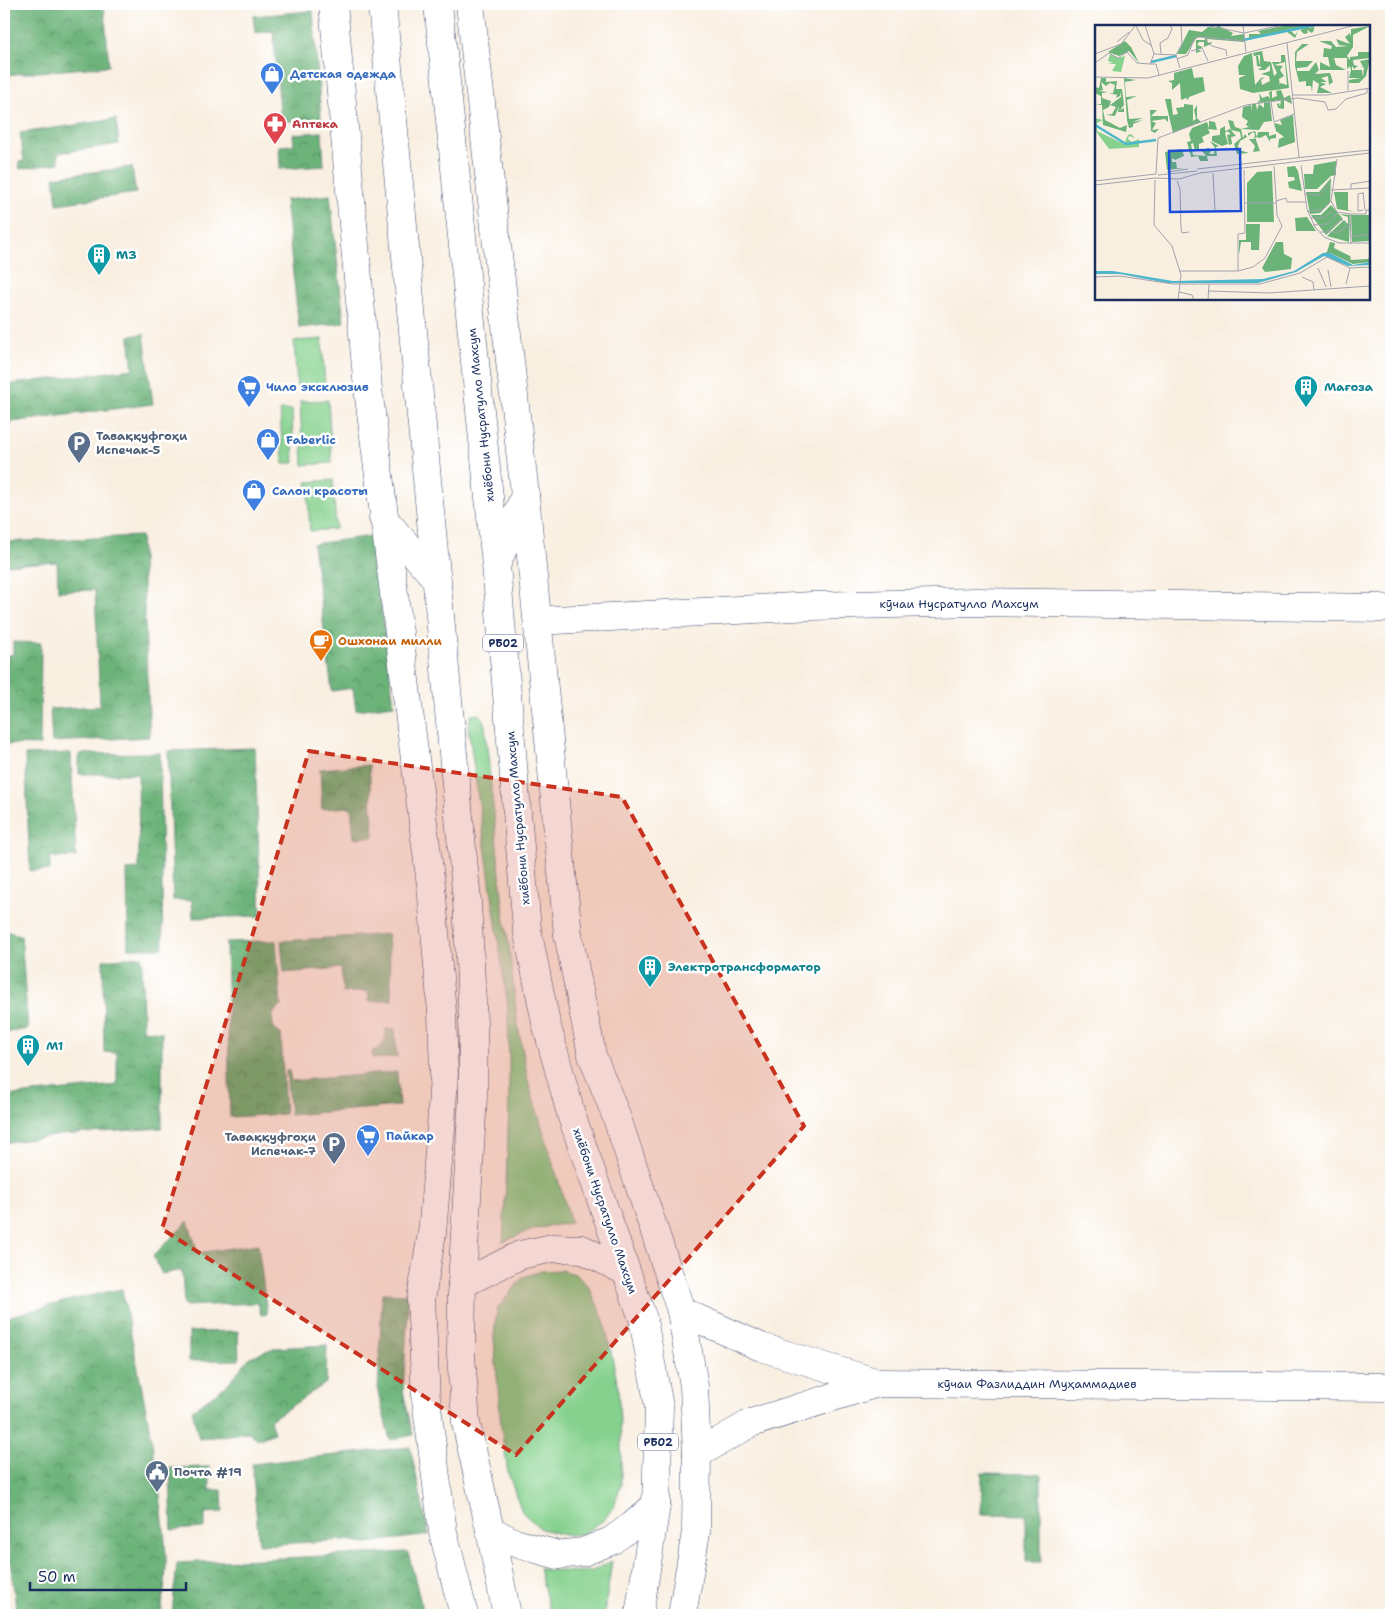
<svg xmlns="http://www.w3.org/2000/svg" width="1395" height="1619" viewBox="0 0 1395 1619" font-family="'Shantell Sans',sans-serif">
<style>
.green{fill:#86d18e;stroke:#508076}
.forest{fill:url(#forest-crowns);stroke:#44716c}
.lines{fill:none;stroke-linecap:round;stroke-linejoin:round}
.minor-casing{stroke:#3c4c72;stroke-width:29}
.highway-casing{stroke:#3c4c72;stroke-width:29}
.minor{stroke:#fff;stroke-width:28}
.highway{stroke:#fff;stroke-width:28}
.marked{fill:#c8321e;fill-opacity:0.2;stroke:#c8321e;stroke-width:4;stroke-dasharray:10 6;stroke-linejoin:round}
.labels{text-anchor:middle;dominant-baseline:central;stroke-width:5;stroke-linejoin:round;paint-order:stroke}
.shield{fill:#fff;stroke:#5f6d8e;stroke-width:1}
.shield-label{font-size:11px;font-weight:bold;fill:#1b2f5e}
.shop-label{font-size:12px;font-weight:bold;fill:#366cbe;stroke:#fff;text-anchor:start}
.health-label{font-size:12px;font-weight:bold;fill:#be3a42;stroke:#fff;text-anchor:start}
.culture-label{font-size:12px;font-weight:bold;fill:#0d838f;stroke:#fff;text-anchor:start}
.street-label{font-size:12px;fill:#1b2f5e;stroke:#fff}
.service-label{font-size:12px;font-weight:bold;fill:#4e5e75;stroke:#fff;text-anchor:start}
.food-label{font-size:12px;font-weight:bold;fill:#c56008;stroke:#fff;text-anchor:start}
.inset-river{fill:none;stroke:#4eb6cc;stroke-width:2.5}
.inset-road{fill:none;stroke:#a0a2ad;stroke-width:1}
.view{fill:#1d4ed8;fill-opacity:0.15;stroke:#1d4ed8;stroke-width:2.5}
.inset-edge{fill:none;stroke:#1b2f5e;stroke-width:2.5}
</style>
<defs>
<pattern id="forest-crowns" width="20" height="18" patternUnits="userSpaceOnUse" patternTransform="scale(1.25)"><rect width="20" height="18" fill="#6cb379"/><path d="M2 6a3 3 0 1 1 6 0M12 15a3 3 0 1 1 6 0" fill="none" stroke="#589266"/></pattern>
</defs>
<rect width="100%" height="100%" fill="#fff"/>
<filter id="ink" filterUnits="userSpaceOnUse"><feTurbulence type="fractalNoise" baseFrequency=".02" numOctaves="2"/><feDisplacementMap in="SourceGraphic" scale="10" xChannelSelector="R" yChannelSelector="G"/><feConvolveMatrix kernelMatrix="1 2 1 2 8 2 1 2 1" color-interpolation-filters="sRGB"/></filter>
<filter id="wash" filterUnits="userSpaceOnUse"><feTurbulence type="fractalNoise" baseFrequency=".0096" numOctaves="4" result="noise"/><feDisplacementMap in="SourceGraphic" scale="20" xChannelSelector="R" yChannelSelector="G"/><feGaussianBlur stdDeviation="1.12" result="paint"/><feColorMatrix in="noise" values="0 0 0 0 0 0 0 0 0 0 0 0 0 0 0 0 0 1.4 0 .05"/><feComposite in="paint" operator="in"/></filter>
<g filter="url(#wash)">
<rect width="100%" height="100%" fill="#f9efe1"/>
<g class="green">
<polygon points="322,339 325,386 297,387 294,341"/>
<polygon points="328,400 332,463 303,465 300,401"/>
<polygon points="280,410 292,410 294,463 283,464"/>
<polygon points="333,480 336,529 310,531 307,482"/>
<path d="M479 714 483 719 485 726 504 916 509 945 517 1020 528 1081 571 1223C543 1226 528 1230 503 1242 507 1161 512 1082 507 1001L468 726 471 715Z"/>
<polygon points="561,1270 575,1274 589,1287 604,1320 618,1386 621,1439 621,1485 614,1506 604,1520 582,1534 564,1535 541,1529 522,1512 508,1473 501,1426 494,1337 497,1309 523,1277 542,1271"/>
<polygon points="612,1561 604,1615 551,1615 539,1569 573,1572 592,1571"/>
</g>
<g class="forest">
<polygon points="8,4 104,4 109,66 4,75 4,38 10,38"/>
<polygon points="313,11 321,118 281,122 273,31 255,33 253,16"/>
<polygon points="116,119 119,144 58,153 59,163 20,169 19,162 24,161 20,133"/>
<polygon points="322,132 324,166 280,169 279,146 294,145 293,134"/>
<polygon points="132,167 136,193 57,204 54,177"/>
<polygon points="330,195 344,323 299,328 285,200"/>
<polygon points="144,334 153,404 4,423 4,385 133,369 129,336"/>
<polygon points="141,536 150,737 52,742 50,709 100,706 95,590 58,591 57,562 4,565 4,542"/>
<polygon points="372,536 394,705 356,710 353,688 332,691 313,544"/>
<polygon points="13,642 41,643 40,745 4,744 4,655 13,655"/>
<polygon points="255,748 261,916 193,918 192,900 173,900 168,751"/>
<polygon points="71,753 76,857 50,858 50,870 30,871 25,755"/>
<polygon points="160,753 163,948 128,948 127,870 139,869 138,774 79,774 79,754"/>
<polygon points="369,765 374,837 354,838 351,807 322,809 320,769"/>
<polygon points="4,931 21,935 28,1029 4,1033"/>
<polygon points="388,934 392,1000 369,1002 368,991 343,993 341,968 284,973 281,941"/>
<path d="M276 941 281 1006C269 1012 270 1028 281 1034L285 1114 230 1117 226 942Z"/>
<polygon points="142,956 143,1030 162,1032 162,1128 60,1135 4,1143 4,1096 117,1085 117,1053 104,1052 103,960"/>
<path d="M386 1029H395L397 1057 373 1059 372 1051C384 1048 386 1040 386 1029Z"/>
<polygon points="286,1070 289,1070 291,1081 397,1072 399,1106 290,1115"/>
<polygon points="188,1221 198,1253 258,1244 267,1314 261,1315 258,1303 184,1306 182,1270 162,1274 153,1256"/>
<path d="M122 1289C139 1377 160 1465 166 1555 167 1574 163 1596 161 1615H17L4 1512V1318L74 1299Z"/>
<polygon points="382,1293 409,1294 403,1391 413,1435 390,1440 378,1392"/>
<polygon points="238,1331 239,1360 189,1361 189,1332"/>
<polygon points="327,1345 326,1383 270,1420 274,1433 257,1440 249,1432 199,1439 192,1410 226,1386 250,1357 274,1348"/>
<polygon points="410,1447 429,1535 366,1543 346,1540 259,1545 252,1464"/>
<polygon points="210,1467 210,1490 222,1490 223,1512 205,1513 205,1528 172,1530 170,1468"/>
<polygon points="982,1473 1041,1474 1041,1562 1026,1562 1026,1515 981,1514"/>
<polygon points="408,1552 424,1615 172,1615 177,1563"/>
</g>
</g>
<g filter="url(#ink)">
<g class="lines">
<g class="minor-casing">
<g id="minor">
<polyline points="333,4 368,389 431,885 442,1012 444,1073 441,1128 432,1233 421,1299 426,1399 443,1532 464,1615"/>
<polyline points="470,4 525,495 568,934 592,1055 617,1118 681,1311 694,1386 697,1454 696,1532 682,1615"/>
<polyline points="538,621 812,606 976,602 1381,608"/>
<polyline points="681,1311 761,1347 878,1383"/>
<polyline points="697,1454 751,1423 878,1383 1391,1387"/>
</g>
</g>
<g class="highway-casing">
<g id="highway">
<polyline points="382,4 467,901 473,1023 473,1096 462,1284 461,1355 466,1423 490,1530 507,1615"/>
<polyline points="438,4 496,565 527,929 546,1023 571,1114 643,1319 659,1407 656,1505 639,1615"/>
<polyline points="383,518 437,580"/>
<polyline points="498,561 525,495"/>
<polyline points="462,1284 520,1255 553,1248 582,1249 625,1271"/>
<polyline points="490,1530 515,1543 558,1555 583,1552 611,1541 632,1526 656,1505"/>
</g>
</g>
<use href="#minor" class="minor"/>
<use href="#highway" class="highway"/>
</g>
</g>
<path class="marked" d="M309 751 622 797 804 1126 516 1455 162 1229Z"/>
<defs>
<g id="shop-pin" transform="scale(1.25)"><path d="M0 17L-7.5 6A9.5 9.5 0 1 1 7.5 6Z" fill="#3f7fe0" stroke="#fff"/><path d="M-5-2.5h2.3a2.7 3.5 0 0 1 5.4 0H5L5.5 6h-11ZM-1.5-2.5h3a1.5 2.3 0 0 0-3 0Z" fill="#fff"/></g>
<g id="pharmacy-pin" transform="scale(1.25)"><path d="M0 17L-7.5 6A9.5 9.5 0 1 1 7.5 6Z" fill="#e0444e" stroke="#fff"/><path d="M-2-6h4v4h4v4h-4v4h-4v-4h-4v-4h4Z" fill="#fff"/></g>
<g id="building-pin" transform="scale(1.25)"><path d="M0 17L-7.5 6A9.5 9.5 0 1 1 7.5 6Z" fill="#0f9aa8" stroke="#fff"/><path d="M-4-6H4V6H1V3H-1V6H-4ZM-2.5-4.3h1.7v1.8h-1.7ZM.8-4.3h1.7v1.8H.8ZM-2.5-1h1.7V.8h-1.7ZM.8-1h1.7V.8H.8Z" fill="#fff"/></g>
<g id="supermarket-pin" transform="scale(1.25)"><path d="M0 17L-7.5 6A9.5 9.5 0 1 1 7.5 6Z" fill="#3f7fe0" stroke="#fff"/><path d="M-6-5.5h2.5l.6 2H6L4.5 2H-2.5L-4.4-4H-6ZM-1.5 3.2a1.3 1.3 0 1 0 .1 0ZM3 3.2a1.3 1.3 0 1 0 .1 0Z" fill="#fff"/></g>
<g id="parking-pin" transform="scale(1.25)"><path d="M0 17L-7.5 6A9.5 9.5 0 1 1 7.5 6Z" fill="#5c6f8a" stroke="#fff"/><path d="M-3.5-5.5H1a3.5 3.5 0 0 1 0 7H-1V5.5H-3.5ZM-1-3.4V-.6H.8a1.4 1.4 0 0 0 0-2.8Z" fill="#fff"/></g>
<g id="cafe-pin" transform="scale(1.25)"><path d="M0 17L-7.5 6A9.5 9.5 0 1 1 7.5 6Z" fill="#e8710a" stroke="#fff"/><path d="M-5.5-4.5H6V0H3Q3 3.5 0 3.5H-2.5Q-5.5 3.5-5.5 0ZM3-3.2v2h1.7v-2ZM-6 4.5H4V6H-6Z" fill="#fff"/></g>
<g id="civic-pin" transform="scale(1.25)"><path d="M0 17L-7.5 6A9.5 9.5 0 1 1 7.5 6Z" fill="#5c6f8a" stroke="#fff"/><path d="M-.6-6.5H3V-4.5H.6V-3L4-1V1h2V6H-6V1h2V-1L-.6-3ZM-1.2 2.5V6h2.4V2.5Z" fill="#fff"/></g>
</defs>
<g fill-rule="evenodd">
<use href="#shop-pin" x="272" y="74"/>
<use href="#pharmacy-pin" x="275" y="124"/>
<use href="#building-pin" x="99" y="255"/>
<use href="#supermarket-pin" x="249" y="387"/>
<use href="#building-pin" x="1306" y="387"/>
<use href="#shop-pin" x="268" y="440"/>
<use href="#parking-pin" x="79" y="443"/>
<use href="#shop-pin" x="254" y="491"/>
<use href="#cafe-pin" x="321" y="641"/>
<use href="#building-pin" x="650" y="967"/>
<use href="#building-pin" x="28" y="1046"/>
<use href="#supermarket-pin" x="368" y="1136"/>
<use href="#parking-pin" x="334" y="1144"/>
<use href="#civic-pin" x="157" y="1472"/>
</g>
<g class="labels">
<g class="shield">
<rect x="483" y="634.5" width="40" height="17" rx="4"/>
<rect x="638" y="1433.5" width="40" height="17" rx="4"/>
</g>
<g class="shield-label">
<text x="503" y="643">РБ02</text>
<text x="658" y="1442">РБ02</text>
</g>
<g class="shop-label">
<text x="290" y="74">Детская одежда</text>
<text x="266" y="387">Чило эксклюзив</text>
<text x="286" y="440">Faberlic</text>
<text x="272" y="491">Салон красоты</text>
<text x="386" y="1136">Пайкар</text>
</g>
<g class="health-label">
<text x="292" y="124">Аптека</text>
</g>
<g class="culture-label">
<text x="116" y="255">M3</text>
<text x="1324" y="387">Мағоза</text>
<text x="668" y="967">Электротрансформатор</text>
<text x="46" y="1046">М1</text>
</g>
<g class="street-label">
<text transform="translate(481 415) rotate(-96)">хиёбони Нусратулло Махсум</text>
<text x="959" y="604">кӯчаи Нусратулло Махсум</text>
<text transform="translate(518 818) rotate(-95)">хиёбони Нусратулло Махсум</text>
<text transform="translate(605 1211) rotate(71)">хиёбони Нусратулло Махсум</text>
<text x="1037" y="1384">кӯчаи Фазлиддин Муҳаммадиев</text>
</g>
<g class="service-label">
<text x="96" y="436">Таваққуфгоҳи<tspan x="96" dy="14">Испечак-5</tspan></text>
<text x="316" y="1137" text-anchor="end">Таваққуфгоҳи<tspan x="316" dy="14">Испечак-7</tspan></text>
<text x="174" y="1472">Почта #19</text>
</g>
<g class="food-label">
<text x="338" y="641">Ошхонаи милли</text>
</g>
</g>
<g transform="translate(1095 25)">
<rect width="275" height="275" fill="#f9efe1"/>
<path d="M15 29 23 33 30 31 26 47 17 46 21 39H12L18 38 13 36ZM0 93 8 95 2 98V106L29 119 33 110 36 109 40 113 34 111 33 114 37 117 44 114V122L14 124 0 105Z" fill="#86d18e"/>
<path d="M122 0 138 8 136 11 149 9V17L112 14 113 18 117 17 116 19 109 22V17H104L102 20 108 22 103 25 107 26 101 28V15H110L111 12H102L91 29H82L94 5 107 7 113 2 122 3ZM193 0H218L213 3 219 2V5L217 8 212 5 213 8 209 9 205 5 211 3 196 6 200 10 203 6 200 13 191 6 154 14V9H166L163 6ZM275 1 258 10V22L252 31 255 35V32L263 31V27H275V33L258 35 259 40 263 41 259 44 257 41V45H267L268 52 269 42 263 44 268 42 265 36 275 34 271 51 264 58H254V55L266 53H254L256 45 255 41 252 44V33H239L241 40 251 45H225V37L235 42 233 32H228L229 23 236 24 237 21 224 16H236L241 22 253 21 244 20 241 14 255 19 250 12 255 8 256 12V4ZM30 16 36 22 44 38 34 26 24 31 13 27ZM207 19H214L202 27 201 36H218L212 42 202 43V46H214L221 37 224 45 220 49 235 48 238 57 234 60 233 51 226 53 232 57H225L231 59 225 62 237 68H222L224 59 218 55 217 67 216 61H211V56L204 57 200 41V27ZM167 26 169 36 176 37 179 51 182 48 177 37H186V30H190L194 63 158 68 145 64 144 53 151 50H144L143 41 149 31 157 28 160 60 166 53 170 52 166 55 167 60 175 56 174 51 166 49 175 46V40L170 45H163L167 42 162 41 161 31H163L165 41V30L159 31 158 28ZM190 37 192 60 185 58V61L184 54 189 51 185 45 188 41 179 40ZM97 43 99 53 108 52 110 66 94 72 93 75 91 73 86 75 85 58 77 65V58L73 56 79 55V48ZM6 53H11V57L22 56 21 64H27L29 80 25 85 29 83V87H23L24 81 20 91 11 90 17 89 21 82 15 80 26 72V67L25 71 21 73 22 70 14 68H18L20 60 15 58 11 61 6 57 8 65 4 66 13 67 7 68V73L16 76 14 82 8 85 10 95 25 103 32 100 31 107 8 100 7 80H0L6 79V71L0 68V62L4 63ZM29 53 41 55 30 57 31 72 42 71 32 75 34 94 48 93 37 97 48 95 38 99V102L34 103 32 95ZM186 65 189 73 195 70 197 79 189 75V84L183 83 182 79 184 78 185 82 186 75 162 78 165 75 164 68 167 73 173 71 175 74 174 67 177 66V73L182 71 181 66ZM70 74H76L78 90 83 89 81 83 89 82V79L98 80V96L101 94 99 85 102 80V93L106 97 78 108ZM175 77 177 96 169 97 164 105 146 104 154 102 151 100 153 96 147 92 148 82 156 80 157 86V79H161L162 85 164 79 169 83V78ZM55 85H62L56 91H73V97L70 94 56 96 61 98 57 105 64 104 60 108 56 106ZM198 90 200 117 183 123 184 114 189 112 181 106 179 98 187 100 185 95ZM133 95 138 96 140 102 146 104 148 113 150 109 152 112 145 116 143 121 144 125 154 128 142 129 139 119 146 113 145 107 136 105ZM114 96 120 97 122 105 113 104 115 108 107 112 109 117 104 119V126H100L98 118 96 119 98 130 111 131 107 126 113 123 117 125 114 129H119L120 123 115 116 124 121 121 122 122 131H112L113 136H105L103 131 96 132 92 117 96 116 94 109 97 103 112 97 114 103ZM130 101V106L135 104 141 111 136 112 137 119 134 120 132 110 136 109 132 106 130 108 133 119 127 121 117 116V111L125 110V104ZM160 106 162 112 163 107H174V111L181 109V113L175 114V117L171 110 165 113 160 112 165 126 158 127 160 121 154 114H159L160 109 158 107 153 111V108ZM87 124 89 131 80 135 77 133V137H81L82 143H89L72 145 70 127ZM241 136V150L236 151 222 164H210L209 149H218L219 140ZM200 141 203 146 207 166 194 163 193 157 200 155 199 152H193L192 142ZM177 146 179 197H152V158L162 147ZM236 153 235 178 225 188 215 189 211 167H224ZM239 167H253V185L260 187 242 184ZM236 180 248 194 231 210 216 190H226ZM244 189 255 190 254 217 232 211 249 195 253 199V192ZM256 190H275V216L257 217ZM212 192 221 206H201L200 193ZM151 199H165L164 225H156V217H146L144 230V215H151ZM181 217H188L189 229 197 233 196 244 170 247 167 243ZM235 217 240 218 239 223 255 231 256 235 273 234 275 231V237L258 239 235 228 224 230 232 227Z" fill="#6cb379" fill-rule="evenodd"/>
<path d="M228 228H235L258 240 275 237V240L253 241 229 231 201 247 163 258H72L25 249H0V246H18L78 256 168 254 199 246Z" fill="#4eb6cc"/>
<path class="inset-river" d="M148 15 220 0M56 37 81 31M0 100 31 119 61 115"/>
<path class="inset-road" d="M50 0 59 29M110 0 149 8 188 0M148 0 151 27M41 1 48 15 57 21M111 12 110 15 117 21 131 25 132 31M22 17 34 7M192 18 204 132M96 26 107 23 113 36M0 29 26 19 41 0M59 29 81 30M66 29 65 18 73 13 77 4 75 0M82 34 93 30 99 14 104 12 150 16M0 38 14 28 23 33 32 27 42 38 55 39 59 29M55 39H61L64 50M85 43 81 30 87 19 86 0M253 46V65M0 52 53 53 261 0M197 70H232L275 63M176 77 179 97 199 89M255 127 275 125M242 134 236 176 242 187 255 189 256 219M206 140 212 184 220 202 229 212 244 218H275M102 144 255 127M72 147 93 144M118 148 120 185M61 149 63 113 151 80 203 73 230 77 233 85 241 84 251 74 272 68V63M63 150 102 146M60 155 59 200 77 221 86 250 83 275M0 156 61 149M82 156 85 164 86 204 87 208 94 207M0 160 60 153 84 154 105 148 275 128M256 164V159L275 156M236 165 275 163M268 167 270 185M210 169 224 170 236 157M181 176 191 173 192 177H211M150 178H181M268 185 263 186V169L268 168M212 186 227 185 236 176M255 189H271V185H275M215 193H229L236 187 240 191M218 200 232 199 243 188M232 206 246 195 251 199M225 207H243L256 199M256 211 275 210M223 243 231 262M233 245 236 262M84 246H143L158 242 170 233 187 201 182 190 179 141M143 246V209L150 208 149 145M0 252 25 251 78 259H165L205 248 232 232 255 243 275 242M207 252 218 257 219 265M251 259 255 243M114 266 174 268 275 261M84 267 97 270 99 275M113 275 114 259"/>
<path class="view" d="M145 124 146 186 75 187 74 126Z"/>
<rect width="275" height="275" class="inset-edge"/>
</g>
<rect width="1395" height="1619" fill="none" stroke="#fff" stroke-width="20"/>
<path d="M30 1582v8h156v-8" fill="none" stroke="#1b2f5e" stroke-width="2.5"/>
<text x="38" y="1582" font-size="15" fill="#1b2f5e" stroke="#ffffff" stroke-width="4" paint-order="stroke">50 m</text>
</svg>
